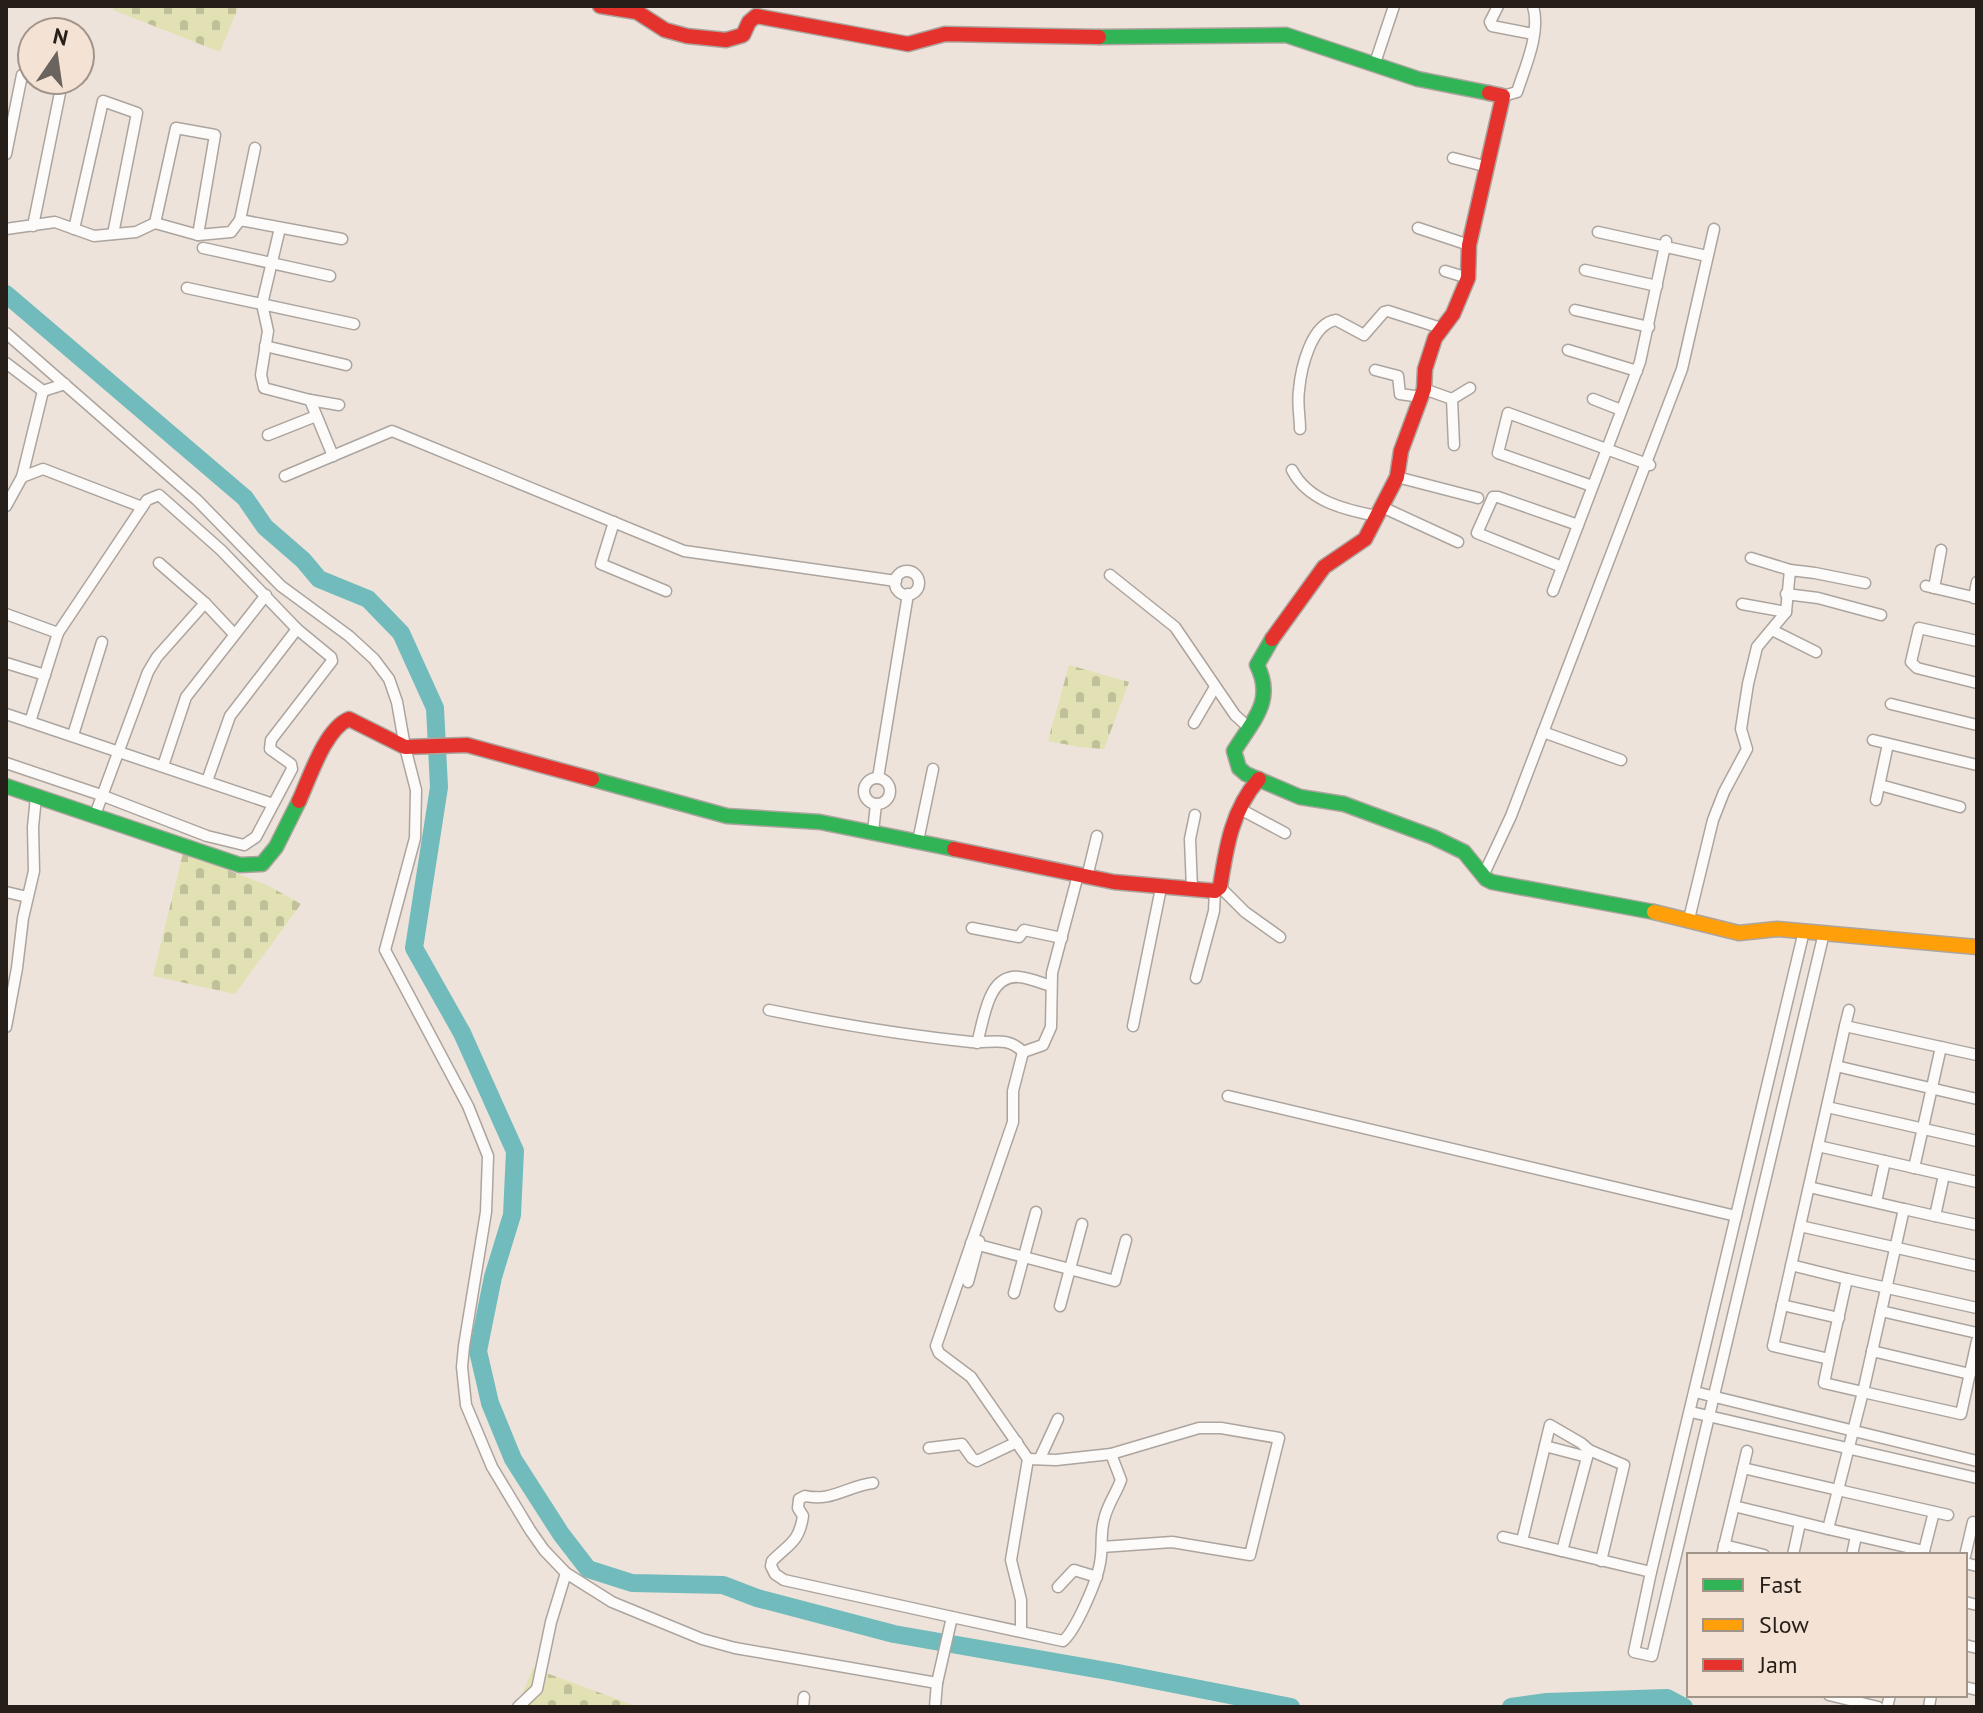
<svg xmlns="http://www.w3.org/2000/svg" width="1983" height="1713" viewBox="0 0 1983 1713" font-family="'PT Sans',sans-serif">
<style>
.cemetery{fill:url(#cemetery-stones)}
.lines{fill:none;stroke-linecap:round;stroke-linejoin:round}
.river{stroke:#72bbbc;stroke-width:18}
.street-casing{stroke:#aca49e;stroke-width:13}
.fast-casing{stroke:#aca49e;stroke-width:17}
.slow-casing{stroke:#aca49e;stroke-width:17}
.jam-casing{stroke:#aca49e;stroke-width:17}
.street{stroke:#fcfbfa;stroke-width:10}
.fast{stroke:#30b455;stroke-width:14}
.slow{stroke:#ff9f0a;stroke-width:14}
.jam{stroke:#e5322d;stroke-width:14}
</style>
<defs>
<pattern id="cemetery-stones" width="16" height="16" patternUnits="userSpaceOnUse" patternTransform="scale(2)"><rect width="16" height="16" fill="#e1e1b3"/><path d="M2 7V4a2 2 0 0 1 4 0v3zM10 15v-3a2 2 0 0 1 4 0v3z" fill="#c1c199"/></pattern>
</defs>
<rect width="100%" height="100%" fill="#ede3db"/>
<g class="cemetery">
<polygon points="115,6 239,6 220,52 113,10"/>
<polygon points="1069,665 1129,682 1104,749 1079,747 1048,741"/>
<polygon points="183,853 267,885 301,904 235,994 153,976"/>
<polygon points="533,1668 638,1707 517,1707"/>
</g>
<g class="lines">
<g class="river">
<polyline points="6,294 245,498 265,527 303,560 319,579 368,599 401,633 435,708 439,787 414,948 462,1033 515,1151 512,1215 493,1277 478,1351 490,1403 513,1459 561,1534 588,1569 632,1583 723,1585 757,1598 894,1634 1113,1672 1291,1707"/>
<polyline points="1511,1707 1547,1702 1667,1698 1684,1707"/>
</g>
<g class="street-casing">
<g id="street">
<polyline points="1498,6 1490,22 1492,26 1533,34"/>
<polyline points="1375,63 1394,6"/>
<path d="M1503 96 1517 92C1525 67 1541 33 1533 6"/>
<polyline points="6,154 22,75 32,77"/>
<polyline points="1453,158 1488,167"/>
<polyline points="240,220 255,148"/>
<polyline points="155,223 176,128 215,135 198,235"/>
<polyline points="33,226 62,83 47,80"/>
<polyline points="280,228 262,304 268,331 261,375 264,388 310,400 333,456"/>
<polyline points="1418,228 1469,245"/>
<polyline points="6,229 55,222 94,236 136,232 155,223 198,235 231,232 240,220 342,239"/>
<polyline points="74,229 103,101 137,113 113,234"/>
<polyline points="1598,232 1707,256"/>
<polyline points="203,248 330,276"/>
<polyline points="1585,270 1657,286"/>
<polyline points="1445,271 1468,278"/>
<polyline points="187,288 354,324"/>
<polyline points="1575,310 1649,327"/>
<polyline points="6,333 197,500 281,586 349,636 374,659 389,679 397,702 405,747 416,790 415,838 385,950 468,1106 488,1156 486,1212 464,1346 462,1367 466,1405 492,1467 530,1530 544,1550 566,1573 612,1602 702,1639 735,1648 937,1683"/>
<polyline points="265,346 346,365"/>
<polyline points="1568,350 1637,371"/>
<polyline points="6,363 43,391 65,384"/>
<polyline points="1375,370 1398,376 1400,394 1421,397"/>
<polyline points="1424,389 1452,399 1454,445"/>
<polyline points="1452,399 1470,388"/>
<polyline points="1593,399 1621,410"/>
<polyline points="310,400 339,405"/>
<path d="M1300 429C1300 417 1297 403 1299 390 1301 368 1311 324 1336 320L1364 335 1384 312 1388 311 1444 329"/>
<polyline points="268,435 316,416"/>
<path d="M1292 470C1308 501 1345 510 1377 516"/>
<polyline points="285,476 392,431 684,551 896,581"/>
<polyline points="22,477 43,469 142,507"/>
<polyline points="1397,477 1478,498"/>
<polyline points="1592,486 1498,453 1508,413 1650,465"/>
<polyline points="6,506 22,477 43,391"/>
<polyline points="1382,507 1458,542"/>
<polyline points="614,522 601,564 666,591"/>
<polyline points="1751,558 1790,570"/>
<polyline points="1562,567 1477,533 1493,497 1498,497 1578,525"/>
<circle cx="907" cy="583" r="12"/>
<polyline points="1110,575 1175,627 1235,715 1247,726"/>
<polyline points="1926,586 1977,598"/>
<polyline points="1934,588 1941,550"/>
<polyline points="1553,591 1640,362 1666,241"/>
<polyline points="1786,594 1818,598 1881,615"/>
<polyline points="1974,598 1977,582"/>
<polyline points="205,603 234,634"/>
<polyline points="1742,604 1786,612"/>
<polyline points="6,614 58,633 147,500 159,495 221,550 297,629 331,657 332,661 271,740 270,749 291,764 292,769 256,837 244,845 207,836 101,795 6,763"/>
<polyline points="1772,630 1816,652"/>
<polyline points="1977,641 1919,628 1911,662 1917,668 1977,683"/>
<polyline points="6,663 45,675"/>
<polyline points="1891,704 1977,725"/>
<polyline points="6,714 30,722 58,633"/>
<polyline points="30,722 273,804"/>
<polyline points="1194,723 1215,687"/>
<polyline points="1543,732 1621,760"/>
<polyline points="73,735 102,642"/>
<polyline points="1873,740 1977,765"/>
<polyline points="163,766 186,697 266,595"/>
<polyline points="878,778 908,594"/>
<circle cx="877" cy="791" r="13"/>
<polyline points="207,781 230,716 297,629"/>
<polyline points="1880,785 1960,807"/>
<polyline points="1876,800 1888,744"/>
<polyline points="1242,810 1285,833"/>
<polyline points="95,815 148,672 157,657 205,603 159,563"/>
<polyline points="873,832 876,804"/>
<polyline points="918,841 933,769"/>
<polyline points="1483,876 1511,816 1682,369 1714,229"/>
<polyline points="1087,877 1097,836"/>
<polyline points="1220,887 1245,912 1280,937"/>
<polyline points="1192,889 1190,839 1195,815"/>
<polyline points="6,892 23,896"/>
<polyline points="1689,919 1713,820 1724,792 1747,749 1741,729 1748,684 1757,647 1786,612 1790,570 1815,573 1865,583"/>
<polyline points="972,928 1019,937 1024,930 1062,938"/>
<polyline points="1804,931 1651,1572 1634,1652 1652,1656 1824,933"/>
<polyline points="1196,978 1214,911 1215,891"/>
<path d="M769 1010C837 1024 902 1035 971 1042 990 1044 1007 1035 1023 1052"/>
<polyline points="1133,1026 1161,888"/>
<polyline points="1845,1026 1977,1055"/>
<polyline points="6,1027 17,968 23,918 34,871 33,827 36,797"/>
<path d="M977 1043C984 1021 987 974 1019 977 1030 978 1041 983 1051 986"/>
<polyline points="1836,1066 1977,1099"/>
<polyline points="1228,1096 1736,1216"/>
<polyline points="1827,1107 1977,1141"/>
<polyline points="1818,1146 1977,1182"/>
<polyline points="1914,1168 1941,1047"/>
<polyline points="1944,1175 1935,1216 1977,1225"/>
<polyline points="1809,1187 1904,1209 1863,1392 1961,1414 1977,1341"/>
<polyline points="1876,1202 1885,1161"/>
<polyline points="1904,1209 1935,1216"/>
<polyline points="1800,1226 1977,1266"/>
<polyline points="971,1243 1115,1281 1126,1240"/>
<polyline points="1791,1265 1847,1279 1829,1359 1773,1346 1845,1026 1849,1010"/>
<polyline points="1847,1279 1977,1308"/>
<polyline points="968,1282 979,1241"/>
<polyline points="1014,1293 1036,1212"/>
<polyline points="1782,1305 1839,1318"/>
<polyline points="1060,1306 1082,1224"/>
<polyline points="1881,1311 1977,1333"/>
<polyline points="1872,1351 1970,1374"/>
<polyline points="1829,1359 1824,1383 1863,1392 1838,1490 1948,1515"/>
<polyline points="1695,1392 1977,1461"/>
<polyline points="1691,1412 1977,1478"/>
<polyline points="1545,1446 1587,1457"/>
<polyline points="929,1448 962,1444 972,1458 977,1461 1017,1442"/>
<polyline points="1589,1450 1624,1465 1601,1561"/>
<polyline points="1747,1451 1743,1468 1838,1490 1828,1529 1924,1551"/>
<polyline points="1040,1458 1058,1419"/>
<polyline points="1028,1459 1056,1460 1111,1454 1199,1428 1221,1428 1279,1438 1250,1555 1172,1542 1102,1547"/>
<path d="M873 1483C848 1486 831 1502 805 1496L799 1499 798 1508 803 1516C799 1542 790 1543 772 1561L771 1566 775 1574 784 1580 952 1617"/>
<polyline points="1734,1506 1828,1529"/>
<polyline points="1503,1537 1651,1572"/>
<polyline points="1522,1541 1550,1425 1581,1443 1589,1450 1562,1551"/>
<polyline points="1724,1545 1764,1555"/>
<polyline points="1722,1555 1743,1468"/>
<polyline points="1793,1555 1800,1523"/>
<polyline points="1852,1555 1856,1536"/>
<polyline points="1923,1555 1934,1512"/>
<polyline points="1965,1556 1973,1522"/>
<polyline points="1965,1563 1977,1566"/>
<polyline points="1058,1587 1074,1570 1097,1577"/>
<polyline points="1965,1602 1977,1605"/>
<polyline points="1021,1631 1021,1600 1011,1560 1028,1459 971,1377 939,1353 936,1346 1013,1122 1013,1091 1023,1052 1043,1045 1051,1027 1052,973 1078,875"/>
<polyline points="1965,1645 1977,1648"/>
<polyline points="1965,1687 1977,1690"/>
<polyline points="1829,1695 1878,1707"/>
<polyline points="518,1707 537,1689 551,1622 566,1573"/>
<polyline points="803,1707 804,1697"/>
<path d="M935 1707 937 1683 952 1617 1063 1641C1076 1630 1097 1581 1100 1563 1103 1549 1100 1534 1104 1520 1107 1505 1116 1494 1121 1480L1111 1454"/>
<polyline points="1887,1707 1890,1695"/>
<polyline points="1929,1707 1931,1695"/>
</g>
</g>
<g class="fast-casing">
<g id="fast">
<polyline points="1099,37 1286,35 1418,79 1489,93"/>
<path d="M1272 639 1257 665C1275 701 1253 720 1234 751L1239 768 1246 774 1300 797 1344 804 1433 837 1464 852 1486 879 1492 882 1654 912"/>
<polyline points="592,779 727,816 820,822 954,849"/>
<polyline points="6,786 240,865 262,864 276,847 299,801"/>
</g>
</g>
<g class="slow-casing">
<polyline id="slow" points="1654,912 1739,933 1777,929 1977,947"/>
</g>
<g class="jam-casing">
<g id="jam">
<polyline points="600,6 637,12 665,30 687,36 726,40 743,35 749,22 756,16 908,44 945,34 1099,37"/>
<polyline points="1272,639 1324,567 1365,539 1397,477 1401,451 1424,389 1425,369 1435,338 1453,314 1468,278 1469,245 1503,96 1489,93"/>
<path d="M299 801C310 777 325 729 349 719L405 747 467 745 592 779"/>
<path d="M954 849 1114 882 1215 891 1220 887C1226 848 1232 809 1259 779"/>
</g>
</g>
<use href="#street" class="street"/>
<use href="#fast" class="fast"/>
<use href="#slow" class="slow"/>
<use href="#jam" class="jam"/>
</g>
<rect width="1983" height="1713" fill="none" stroke="#251e19" stroke-width="16"/>
<rect x="1687" y="1553" width="280" height="144" fill="#f4e2d4" stroke="#a19489" stroke-width="2"/>
<rect x="1703" y="1579" width="40" height="12" fill="#30b455" stroke="#a19489" stroke-width="2"/>
<text x="1759" y="1593" font-size="24" fill="#251e19">Fast</text>
<rect x="1703" y="1619" width="40" height="12" fill="#ff9f0a" stroke="#a19489" stroke-width="2"/>
<text x="1759" y="1633" font-size="24" fill="#251e19">Slow</text>
<rect x="1703" y="1659" width="40" height="12" fill="#e5322d" stroke="#a19489" stroke-width="2"/>
<text x="1759" y="1673" font-size="24" fill="#251e19">Jam</text>
<g transform="translate(56 56) rotate(13)"><circle r="38" fill="#f4e2d4" stroke="#a19489" stroke-width="2"/>
<path d="M0-6L14 30L0 20L-14 30Z" fill="#6b635d"/>
<text y="-12" font-size="22" font-weight="bold" text-anchor="middle" fill="#251e19">N</text>
</g>
</svg>
